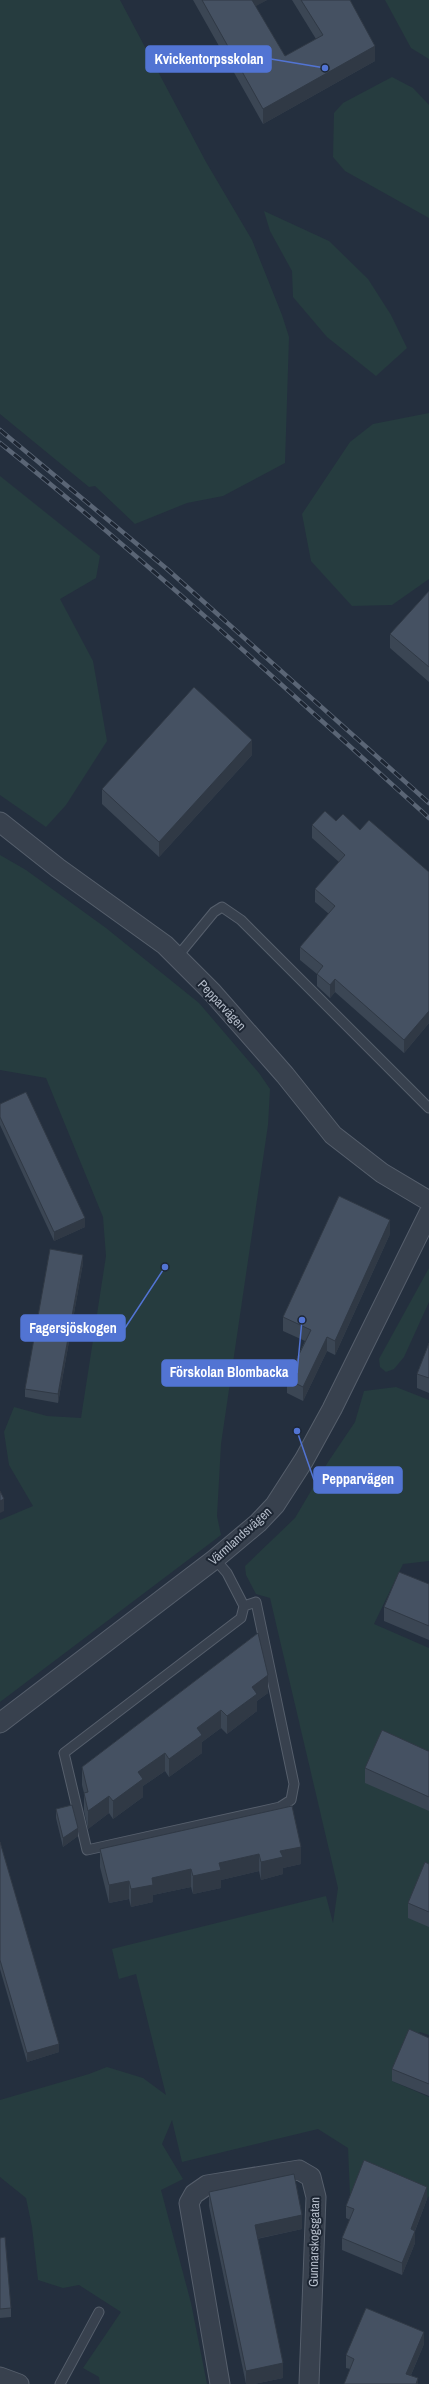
<svg xmlns="http://www.w3.org/2000/svg" width="429" height="2384" viewBox="0 0 429 2384" font-family="'Archivo Narrow',sans-serif">
<style>
.green{fill:#263c3f}
.lines{fill:none;stroke-linecap:round;stroke-linejoin:round}
.service-casing{stroke:#565f6c;stroke-width:11}
.minor-casing{stroke:#565f6c;stroke-width:21}
.service{stroke:#38414e;stroke-width:9}
.minor{stroke:#38414e;stroke-width:19}
.rail-casing{stroke:#5a6575;stroke-width:4.5}
.rail{stroke:#1d2633;stroke-width:3;stroke-dasharray:9;stroke-linecap:butt}
.wall{fill:#3b4654}
.shaded-wall{fill:#303945}
.building{fill:#455162;stroke:#303945}
.labels{text-anchor:middle;dominant-baseline:central;stroke-width:4;stroke-linejoin:round;paint-order:stroke}
.street-label{font-size:13px;fill:#b4bcc9;stroke:#1d2633}
.leader{fill:none;stroke:#5274d3;stroke-width:1.5}
.callout-dot{fill:#5274d3;stroke:#1d2633;stroke-width:1.5}
.callout{fill:#5274d3;stroke:#5274d3;stroke-width:1.5}
.callout-label{font-size:14px;text-anchor:middle;font-weight:bold;fill:#fff}
</style>
<rect width="100%" height="100%" fill="#242f3e"/>
<g class="green">
<polygon points="0,0 120,0 206,162 252,240 282,315 289,337 285,463 223,496 187,503 135,524 95,486 89,487 0,414"/>
<polygon points="385,0 429,0 429,59 411,48"/>
<polygon points="392,77 413,88 429,105 429,218 345,171 333,157 334,113 343,103"/>
<polygon points="264,211 329,241 368,279 391,315 407,348 376,376 327,337 293,297 292,271 270,231"/>
<polygon points="429,413 429,579 392,605 352,606 311,561 302,514 350,442 373,424"/>
<polygon points="0,476 100,556 96,578 60,599 93,661 107,741 66,805 46,827 0,795"/>
<polygon points="0,855 26,870 106,928 199,1003 259,1073 270,1089 268,1125 221,1444 217,1516 221,1535 0,1702 0,1520 33,1506 9,1465 4,1432 14,1407 47,1416 81,1418 106,1256 103,1217 46,1078 0,1070"/>
<polygon points="429,1268 429,1302 404,1357 394,1369 386,1372 380,1367 379,1359"/>
<polygon points="396,1387 429,1400 429,1561 403,1564 374,1624 429,1648 429,2035 420,2032 409,2042 392,2081 429,2097 429,2196 427,2199 354,2199 350,2196 348,2148 318,2129 182,2162 172,2120 162,2144 183,2179 161,2190 191,2303 207,2384 100,2384 99,2377 83,2368 121,2312 79,2285 63,2288 38,2280 32,2227 26,2198 0,2177 0,2100 89,2074 107,2067 143,2078 166,2095 136,1974 119,1979 112,1949 326,1896 333,1923 338,1888 270,1598 256,1594 246,1575 245,1566 295,1518 328,1462 355,1422 364,1391"/>
</g>
<g class="lines">
<g class="service-casing">
<g id="service">
<polyline points="177,957 214,912 222,907 241,920 429,1108"/>
<polyline points="215,1559 227,1573 244,1606 241,1618 64,1753 87,1850 280,1807 291,1800 294,1784 256,1602 244,1606"/>
<polyline points="60,2384 99,2312"/>
</g>
</g>
<g class="minor-casing">
<g id="minor">
<polyline points="0,822 58,868 165,945 212,992 285,1075 333,1135 382,1173 429,1201"/>
<polyline points="0,1723 215,1559 258,1523 275,1505 304,1460 332,1409 429,1213"/>
<polyline points="0,2377 19,2384"/>
<polyline points="220,2384 189,2203 194,2194 207,2185 299,2170 311,2177 316,2197 309,2384"/>
</g>
</g>
<use href="#service" class="service"/>
<use href="#minor" class="minor"/>
<g class="rail-casing">
<g id="rail">
<polyline points="0,430 167,569 429,803"/>
<path d="M0 443C148 562 288 690 429 818"/>
</g>
</g>
<use href="#rail" class="rail"/>
</g>
<g class="wall">
<polygon points="193,0 267,0 255,6 285,56 316,39 292,0 350,0 375,61 263,124"/>
<polygon points="429,591 429,682 390,648 390,634"/>
<polygon points="252,755 159,857 102,804 102,789"/>
<polygon points="336,821 360,830 429,872 429,1023 404,1053 335,992 330,998 317,986 317,974 300,960 300,947 329,914 315,902 315,889 339,862 312,838 312,825"/>
<polygon points="0,1104 85,1227 54,1241 0,1125"/>
<polygon points="390,1234 335,1355 327,1351 303,1401 287,1393 287,1379 305,1341 283,1331 283,1317"/>
<polygon points="83,1263 58,1403 25,1397 25,1389"/>
<polygon points="429,1343 429,1393 417,1388 417,1374"/>
<polygon points="429,1584 429,1640 384,1621 384,1607"/>
<polygon points="258,1633 268,1693 257,1701 257,1711 227,1734 221,1728 202,1742 202,1753 169,1777 165,1771 143,1786 143,1797 113,1819 109,1813 88,1829 84,1811 84,1793 82,1785 82,1767"/>
<polygon points="429,1751 429,1811 365,1783 365,1768"/>
<polygon points="292,1806 301,1864 283,1868 283,1874 261,1880 259,1871 221,1880 221,1888 193,1894 191,1887 153,1895 153,1902 131,1907 129,1899 109,1903 100,1867 100,1849"/>
<polygon points="56,1809 78,1836 63,1847 56,1818"/>
<polygon points="0,1842 59,2052 27,2062 0,1969"/>
<polygon points="429,1864 429,1927 408,1918 408,1903"/>
<polygon points="429,2038 429,2096 392,2081 392,2069"/>
<polygon points="209,2192 302,2229 257,2239 283,2378 254,2384 246,2384 209,2206"/>
<polygon points="427,2199 415,2231 415,2243 402,2275 342,2250 342,2238 350,2220 346,2218 346,2206"/>
<polygon points="0,2238 11,2308 11,2317 0,2318"/>
<polygon points="424,2344 411,2375 418,2384 350,2369 346,2368 346,2355"/>
</g>
<g class="shaded-wall">
<polygon points="249,0 267,0 249,10"/>
<polygon points="375,46 375,61 263,124 263,109"/>
<polygon points="252,740 252,755 159,857 159,842"/>
<polygon points="335,979 335,992 330,998 330,985"/>
<polygon points="429,1011 429,1023 404,1053 404,1040"/>
<polygon points="85,1218 85,1227 54,1241 54,1232"/>
<polygon points="390,1220 390,1234 335,1355 335,1341"/>
<polygon points="83,1255 83,1263 58,1403 58,1394"/>
<polygon points="327,1337 327,1351 303,1401 303,1387"/>
<polygon points="4,1499 4,1511 0,1513 0,1501"/>
<polygon points="268,1675 268,1693 257,1701 257,1711 227,1734 227,1716 252,1687"/>
<polygon points="221,1710 221,1728 202,1742 202,1753 169,1777 169,1759 197,1728"/>
<polygon points="165,1753 165,1771 143,1786 143,1797 113,1819 113,1801 138,1772"/>
<polygon points="109,1796 109,1813 88,1829 88,1811"/>
<polygon points="78,1828 78,1836 63,1847 63,1838"/>
<polygon points="301,1847 301,1864 283,1868 283,1874 261,1880 261,1862 280,1851"/>
<polygon points="259,1854 259,1871 221,1880 221,1888 193,1894 193,1876 219,1863"/>
<polygon points="191,1869 191,1887 153,1895 153,1902 131,1907 131,1889 152,1878"/>
<polygon points="129,1881 129,1899 109,1903 109,1885"/>
<polygon points="59,2044 59,2052 27,2062 27,2053"/>
<polygon points="427,2187 427,2199 411,2241 411,2229"/>
<polygon points="302,2215 302,2229 255,2239 255,2225"/>
<polygon points="415,2231 415,2243 402,2275 402,2263"/>
<polygon points="424,2332 424,2344 407,2384 406,2374"/>
<polygon points="283,2363 283,2378 254,2384 246,2384 246,2371"/>
<polygon points="418,2378 418,2384 416,2384"/>
</g>
<g class="building">
<polygon points="202,0 252,0 285,56 323,35 301,0 350,0 375,46 263,109"/>
<polygon points="429,591 429,667 390,634"/>
<polygon points="194,687 252,740 159,842 102,789"/>
<polygon points="325,811 336,821 343,814 360,830 369,820 429,872 429,1011 404,1040 335,979 330,985 317,974 323,966 300,947 335,906 315,889 345,855 312,825"/>
<polygon points="26,1092 85,1218 54,1232 0,1117 0,1104"/>
<polygon points="339,1196 390,1220 335,1341 327,1337 303,1387 287,1379 311,1330 283,1317"/>
<polygon points="50,1249 83,1255 58,1394 25,1389"/>
<polygon points="429,1343 429,1378 417,1374"/>
<polygon points="0,1491 4,1499 0,1501"/>
<polygon points="399,1572 429,1584 429,1626 384,1607"/>
<polygon points="258,1633 268,1675 252,1687 257,1694 227,1716 221,1710 197,1728 202,1735 169,1759 165,1753 138,1772 143,1779 113,1801 109,1796 88,1811 84,1793 88,1792 82,1767"/>
<polygon points="382,1730 428,1751 429,1751 429,1797 365,1768"/>
<polygon points="72,1805 78,1828 63,1838 56,1809"/>
<polygon points="292,1806 301,1847 280,1851 283,1857 261,1862 259,1854 219,1863 221,1870 193,1876 191,1869 152,1878 153,1885 131,1889 129,1881 109,1885 100,1849"/>
<polygon points="0,1842 59,2044 27,2053 0,1960"/>
<polygon points="425,1862 429,1864 429,1912 408,1903"/>
<polygon points="409,2029 429,2038 429,2084 392,2069"/>
<polygon points="364,2160 427,2187 411,2229 415,2231 402,2263 342,2238 354,2209 346,2206"/>
<polygon points="294,2174 302,2215 255,2225 283,2363 246,2371 209,2192"/>
<polygon points="5,2237 11,2308 0,2309 0,2238"/>
<polygon points="366,2308 424,2332 406,2374 418,2378 416,2384 344,2384 354,2359 346,2355"/>
</g>
<g class="labels">
<g class="street-label">
<text transform="translate(222 1005) rotate(47)">Pepparvägen</text>
<text transform="translate(240 1536) rotate(-42)">Värmlandsvägen</text>
<text transform="translate(314 2242) rotate(-89)">Gunnarskogsgatan</text>
</g>
</g>
<path class="leader" d="M325 68L271 59M165 1267L125 1328M302 1320L297 1373M297 1431L314 1480"/>
<g class="callout-dot">
<circle cx="325" cy="68" r="4"/>
<circle cx="165" cy="1267" r="4"/>
<circle cx="302" cy="1320" r="4"/>
<circle cx="297" cy="1431" r="4"/>
</g>
<g class="callout">
<rect x="146" y="46" width="125" height="26" rx="4"/>
<rect x="21" y="1315" width="104" height="26" rx="4"/>
<rect x="162" y="1360" width="135" height="26" rx="4"/>
<rect x="314" y="1467" width="88" height="26" rx="4"/>
</g>
<g class="callout-label">
<text x="209" y="64">Kvickentorpsskolan</text>
<text x="73" y="1333">Fagersjöskogen</text>
<text x="229" y="1377">Förskolan Blombacka</text>
<text x="358" y="1484">Pepparvägen</text>
</g>
</svg>
